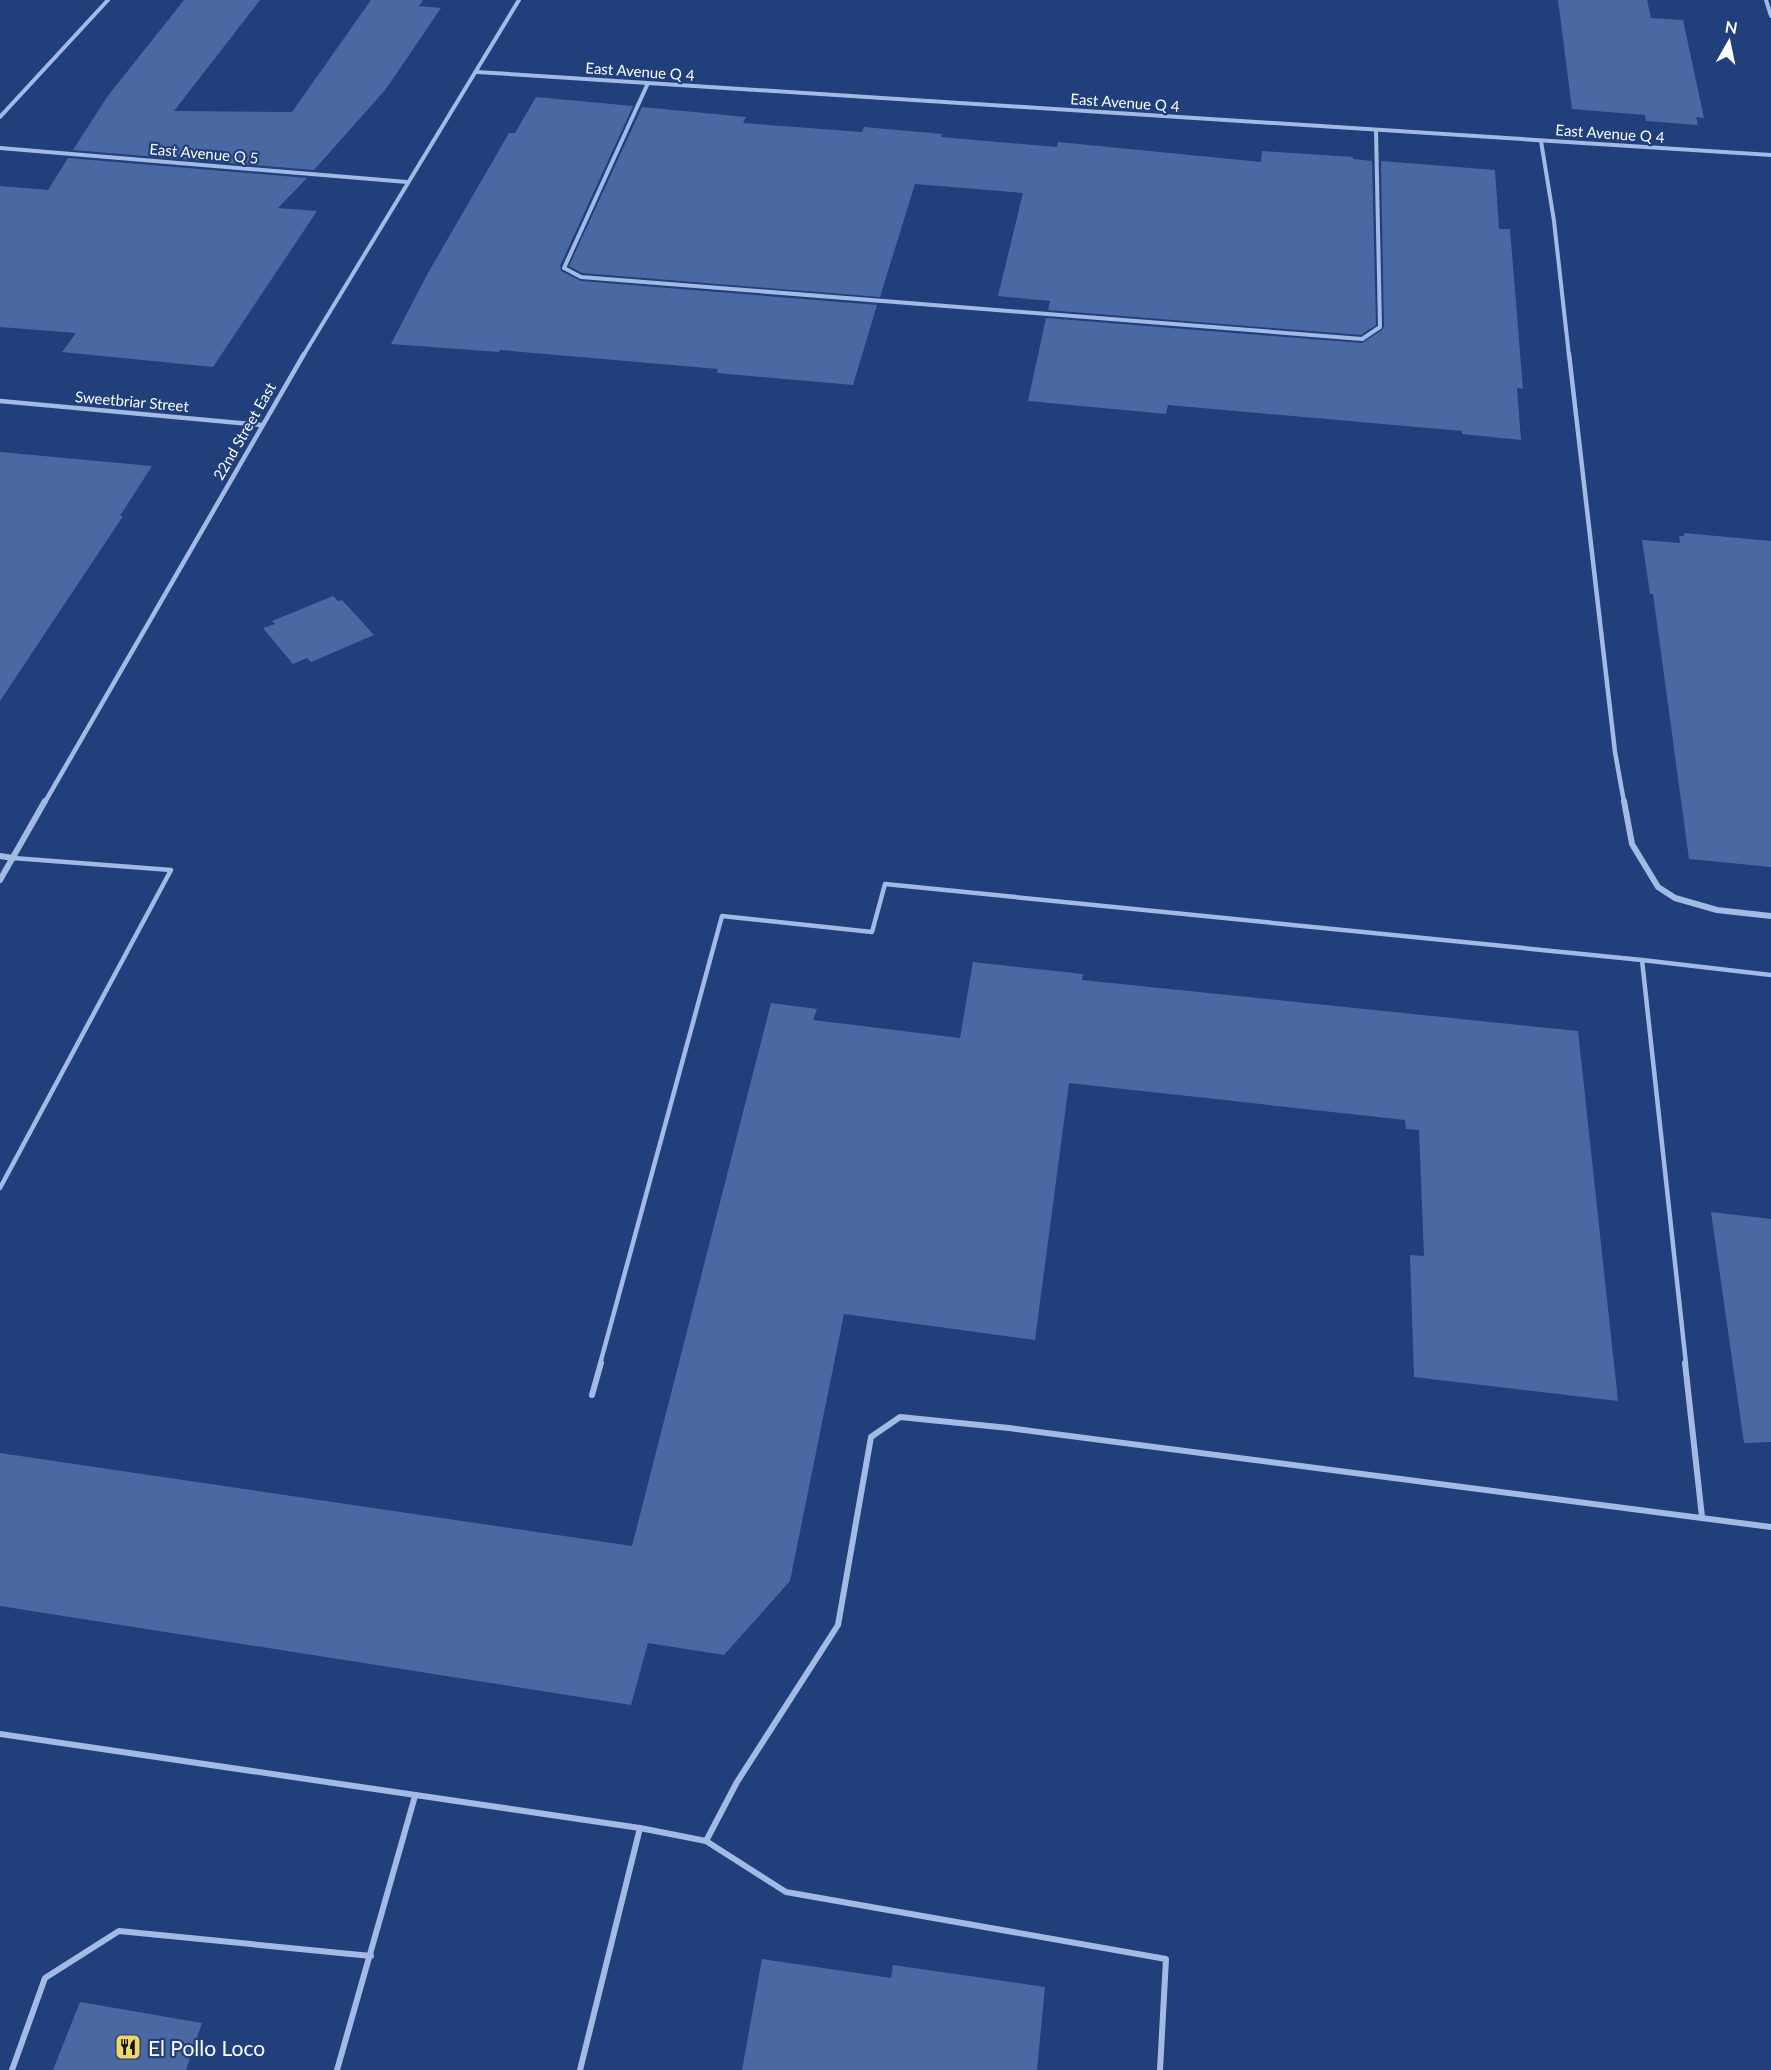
<svg xmlns="http://www.w3.org/2000/svg" width="1771" height="2070" viewBox="0 0 1771 2070" font-family="Lato,sans-serif">
<style>
.building{fill:#4a69a3}
.lines{fill:none;stroke-linecap:round;stroke-linejoin:round}
.service-far1{stroke:#a3bae5;stroke-width:4.5}
.service{stroke:#a3bae5;stroke-width:6}
.minor-far2{stroke:#a3bae5;stroke-width:4}
.minor-far1{stroke:#a3bae5;stroke-width:4.5}
.minor{stroke:#a3bae5;stroke-width:6}
.labels{text-anchor:middle;dominant-baseline:central;stroke-width:4.5;stroke-linejoin:round;paint-order:stroke}
.far-street-label{font-size:15px;fill:#fff;stroke:#213f7a}
.near-poi-label{font-size:21px;fill:#fff;stroke:#213f7a;text-anchor:start}
</style>
<rect width="100%" height="100%" fill="#213f7a"/>
<g class="building">
<polygon points="184,0 260,0 174,111 292,112 371,0 423,0 419,6 441,8 386,89 314,170 73,150 107,97"/>
<polygon points="1558,0 1647,0 1651,18 1683,20 1704,118 1696,117 1698,125 1646,121 1645,115 1572,109"/>
<polygon points="536,97 633,106 560,266 561,271 581,281 877,305 853,385 717,373 718,369 500,350 499,352 391,344 428,273 509,133 515,133"/>
<polygon points="642,107 746,117 743,123 862,132 864,127 942,134 941,137 1057,147 1058,142 1261,162 1262,151 1353,157 1353,159 1372,161 1376,325 1361,335 1048,310 1050,301 998,296 1023,193 915,184 880,297 582,273 569,266"/>
<polygon points="68,158 307,178 278,208 317,211 213,367 62,352 76,333 0,327 0,186 48,190"/>
<polygon points="1381,161 1495,170 1499,229 1510,229 1523,389 1517,388 1521,440 1462,434 1462,431 1168,405 1166,414 1028,401 1046,318 1362,343 1382,330 1384,327"/>
<polygon points="0,452 152,466 120,516 123,516 0,701"/>
<polygon points="1684,533 1771,541 1771,867 1689,859 1653,594 1650,594 1642,540 1680,543 1679,536 1684,536"/>
<polygon points="333,596 338,601 342,600 374,635 311,662 307,658 293,664 263,628 275,624 272,621"/>
<polygon points="973,962 1083,974 1082,980 1578,1031 1618,1401 1414,1377 1410,1255 1424,1256 1419,1130 1406,1129 1405,1120 1069,1083 1035,1340 844,1314 790,1581 724,1655 648,1643 631,1705 0,1606 0,1453 632,1546 771,1003 817,1009 813,1020 960,1038"/>
<polygon points="1711,1212 1771,1219 1771,1442 1744,1443"/>
<polygon points="762,1959 891,1978 893,1965 1045,1987 1037,2070 742,2070"/>
<polygon points="80,2002 202,2023 186,2070 53,2070"/>
</g>
<g class="lines">
<g class="service-far1">
<polyline points="0,1188 171,870 13,858"/>
<polyline points="600,1364 722,916 872,932 885,884 1642,960"/>
<polyline points="1686,1364 1642,960 1771,975"/>
</g>
<g class="service">
<polyline points="1685,1363 1702,1517"/>
<polyline points="592,1395 601,1363"/>
<polyline points="0,1734 640,1828 706,1841 737,1782 838,1625 871,1437 900,1417 1009,1428 1771,1527"/>
<polyline points="706,1841 786,1892 1166,1959 1160,2070"/>
<polyline points="12,2070 45,1978 119,1931 371,1956"/>
<polyline points="337,2070 415,1796"/>
<polyline points="580,2070 640,1828"/>
</g>
<g class="minor-far2">
<polyline points="1766,0 1771,16"/>
<polyline points="477,72 1771,155"/>
<polyline points="648,83 564,268 581,277 1362,339 1380,327 1376,130"/>
<polyline points="0,117 108,0"/>
<polyline points="1541,141 1554,221 1569,356"/>
<polyline points="0,148 407,182"/>
<polyline points="303,356 519,0"/>
</g>
<g class="minor-far1">
<polyline points="1569,354 1615,752 1624,802"/>
<polyline points="0,401 261,425"/>
<polyline points="45,802 304,354"/>
</g>
<g class="minor">
<polyline points="1624,801 1632,844 1658,887 1675,898 1717,910 1771,916"/>
<polyline points="0,856 13,858"/>
<polyline points="0,880 45,801"/>
</g>
</g>
<defs>
<g id="restaurant-square" transform="scale(1.35)"><rect x="-9" y="-9" width="18" height="18" rx="4" fill="#f1d865" stroke="#213f7a"/><path d="M-5-6h1v4h1v-4h1v4h1v-4h1v5L-1.5 .5V6h-2V.5L-5-1ZM5-6V6H3V1.5H1.5Q1.5-4 5-6Z" fill="#111"/></g>
</defs>
<g fill-rule="evenodd">
<use href="#restaurant-square" x="128" y="2047"/>
</g>
<g class="labels">
<g class="far-street-label">
<text transform="translate(640 71) rotate(4)">East Avenue Q 4</text>
<text transform="translate(1125 102) rotate(4)">East Avenue Q 4</text>
<text transform="translate(1610 133) rotate(4)">East Avenue Q 4</text>
<text transform="translate(204 153) rotate(5)">East Avenue Q 5</text>
<text transform="translate(132 401) rotate(5)">Sweetbriar Street</text>
<text transform="translate(244 431) rotate(-60)">22nd Street East</text>
</g>
<g class="near-poi-label">
<text x="148" y="2047">El Pollo Loco</text>
</g>
</g>
<g transform="translate(1729 42) rotate(9)" stroke="#213f7a" stroke-width="4.5" paint-order="stroke">
<path d="M0-4.5L10 22L0 15L-10 22Z" fill="#ffffff"/>
<text y="-9" font-size="16" font-weight="bold" text-anchor="middle" fill="#ffffff">N</text>
</g>
</svg>
